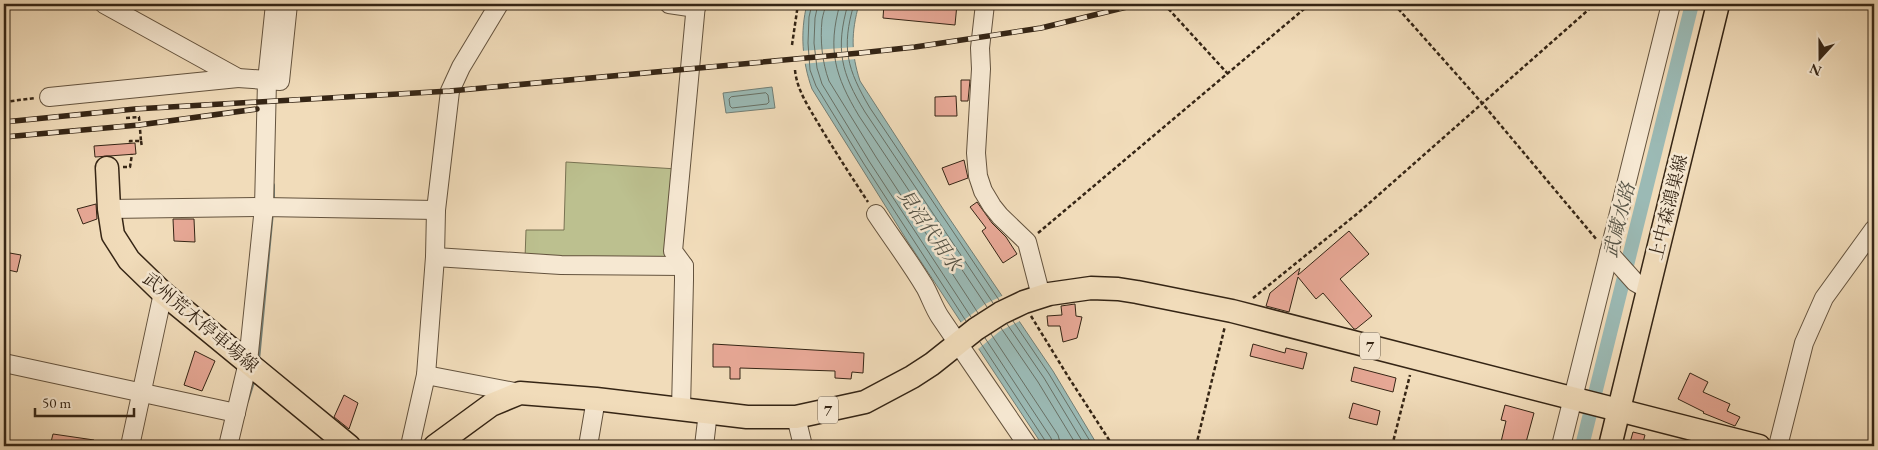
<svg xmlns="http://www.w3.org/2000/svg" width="1878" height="450" viewBox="0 0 1878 450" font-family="'EB Garamond','Noto Serif JP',serif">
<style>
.green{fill:#bcc08f;stroke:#787252}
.water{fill:#9bbab5;stroke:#727e75}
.pier{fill:#f1dcba}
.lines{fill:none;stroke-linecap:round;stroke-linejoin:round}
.shore{stroke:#687065;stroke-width:1}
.stream{stroke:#727e75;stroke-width:4}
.canal{stroke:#9bbab5;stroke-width:14}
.building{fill:#e7a896;stroke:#352515}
.minor-casing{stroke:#64533e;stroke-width:20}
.major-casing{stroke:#352515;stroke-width:25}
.path{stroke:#352515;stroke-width:2.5;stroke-dasharray:4 2.5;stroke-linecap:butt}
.minor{stroke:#f6e8d2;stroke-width:18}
.major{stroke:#f1dcba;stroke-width:22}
.rail-casing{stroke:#352515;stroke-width:5.5}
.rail{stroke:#f6e8d2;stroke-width:4;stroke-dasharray:11;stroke-linecap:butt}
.labels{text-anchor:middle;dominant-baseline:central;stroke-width:5;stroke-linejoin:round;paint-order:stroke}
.shield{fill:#f6e8d2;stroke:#6f604e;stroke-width:1}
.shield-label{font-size:16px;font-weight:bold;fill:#352515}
.street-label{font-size:18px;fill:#352515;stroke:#f6e8d2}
.water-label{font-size:19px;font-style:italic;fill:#545245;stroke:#f6e8d2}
</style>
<rect width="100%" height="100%" fill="#f1dcba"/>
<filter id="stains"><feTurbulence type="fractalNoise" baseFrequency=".004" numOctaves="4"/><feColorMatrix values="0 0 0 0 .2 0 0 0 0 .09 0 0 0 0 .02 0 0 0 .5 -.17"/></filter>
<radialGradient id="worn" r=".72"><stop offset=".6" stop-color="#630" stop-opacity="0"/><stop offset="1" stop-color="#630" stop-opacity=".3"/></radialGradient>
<polygon class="green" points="566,162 677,169 669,261 525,259 526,230 564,230"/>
<g class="water">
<path d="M807 4H859C851 33 851 53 860 81L945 212 1053 371 1098 446H1043L908 242 812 89C802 61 800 32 807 4Z"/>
<polygon points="772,87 775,108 726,113 723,93"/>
</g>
<g class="pier">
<polygon points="855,47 856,59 802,64 801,51"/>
<polygon points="1004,295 1022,320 1000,331 977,350 959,324 985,304"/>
</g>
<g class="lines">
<g class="shore">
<polyline points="812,4 809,17 808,43 810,70 816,86 864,164 966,321"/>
<polyline points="818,4 815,18 814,43 817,68 822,84 869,161 971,317"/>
<path d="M826 4C825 9 823 14 822 20 820 40 822 62 829 81L876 157 978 313"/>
<path d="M840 4C827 50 835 76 859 116L987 307"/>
<path d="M848 4C835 49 841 73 865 112L993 303"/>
<path d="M854 4C841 48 847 69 870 108L999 300"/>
<polygon points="766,93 768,95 769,102 767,104 732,108 730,106 729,99 731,97"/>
<polyline points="1013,321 1049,374 1093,446"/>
<polyline points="1007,324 1044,378 1085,446"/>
<polyline points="1001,328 1038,382 1077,446"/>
<polyline points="991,334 1058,435 1061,446"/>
<polyline points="985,338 1051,438 1053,446"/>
<polyline points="980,342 1046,442 1047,446"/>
</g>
<g class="stream">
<polyline points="273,185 273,203"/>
<polyline points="258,360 272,212"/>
<polyline points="247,401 254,379"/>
</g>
<polyline class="canal" points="1582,446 1692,4"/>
</g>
<g class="building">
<polygon points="884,4 957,4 955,25 883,18"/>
<polygon points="961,80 970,80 968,101 961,101"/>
<polygon points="956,96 957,116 935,116 935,97"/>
<polygon points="135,143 136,154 95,157 94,146"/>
<polygon points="964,160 968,178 949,185 942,168"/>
<polygon points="977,202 992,223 1006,237 1017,254 1003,263 982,231 986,228 970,207"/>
<polygon points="96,204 97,219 83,224 77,209"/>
<polygon points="173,219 194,219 195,242 174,241"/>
<polygon points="1349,231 1369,254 1340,279 1372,316 1356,329 1354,329 1323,293 1316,299 1298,277 1289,312 1266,306 1270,293 1300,268 1298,275"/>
<polygon points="4,252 21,255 17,272 4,269"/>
<polygon points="1075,304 1076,316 1082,317 1077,338 1063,342 1060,326 1048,326 1047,316 1062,315 1061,306"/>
<polygon points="713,344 864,353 863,373 852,372 851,379 835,378 835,371 740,368 740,379 730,379 730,367 713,367"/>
<polygon points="1253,344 1285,353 1286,348 1307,353 1303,369 1250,356"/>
<polygon points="195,351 215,361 202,391 184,385"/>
<polygon points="1354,367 1396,378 1393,392 1351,381"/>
<polygon points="1690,373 1708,382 1703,392 1730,404 1727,411 1740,417 1735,426 1703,413 1704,412 1678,399"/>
<polygon points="344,395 358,403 349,429 334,417"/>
<polygon points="1353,403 1380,411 1377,425 1349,418"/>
<polygon points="1505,405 1534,413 1525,446 1500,446 1506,421 1501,420"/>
<polygon points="1633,432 1645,435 1642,446 1629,446"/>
<polygon points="53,434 94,440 94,446 50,446"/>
</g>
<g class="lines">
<g class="minor-casing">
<g id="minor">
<polyline points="104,4 238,78 280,81 288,4"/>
<polyline points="669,4 696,8"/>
<polyline points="985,4 980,48 981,69 976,153 978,176 983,191 992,206 1000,216 1027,242 1041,296"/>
<polyline points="49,97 238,78"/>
<polyline points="109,209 264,207 436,210"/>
<path d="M876 214C892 238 910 262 925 287 930 296 934 308 940 317 969 360 999 403 1028 446"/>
<polyline points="1609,253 1635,282 1647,289"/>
<polyline points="435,257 561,265 684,266"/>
<polyline points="4,363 236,413"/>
<polyline points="426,375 520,393"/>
<polyline points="681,409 684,280 684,266 673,251 696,4"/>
<polyline points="796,417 803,446"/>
<polyline points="130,446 163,293"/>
<polyline points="228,446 248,362 264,207 267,81 275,4"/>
<polyline points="410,446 426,375 435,257 436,210 450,91 461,67 499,4"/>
<polyline points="588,446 596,399"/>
<polyline points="704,446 708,412"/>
<polyline points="1561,446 1671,4"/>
<polyline points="1778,446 1804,343 1824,298 1874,229"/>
</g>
</g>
<g class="major-casing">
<g id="major">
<polyline points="107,168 109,209 113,235 129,260 163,293 349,446"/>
<polyline points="435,446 491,405 520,393 596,399 747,417 796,417 865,402 912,377 932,364 976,329 1001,313 1024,302 1049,294 1091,288 1118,289 1137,292 1232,311 1759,446"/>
<polyline points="1610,446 1718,4"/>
</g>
</g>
<g class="path">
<polyline points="1164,4 1228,74"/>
<polyline points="1394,4 1482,103 1597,240"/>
<polyline points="792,45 798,4"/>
<path d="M795 70C797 90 808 106 818 123 834 150 851 176 868 202"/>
<polyline points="4,102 35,98"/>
<polyline points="126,118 139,117 141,141 130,141 130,143"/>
<polyline points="141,141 142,147"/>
<polyline points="123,167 130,167 132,154"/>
<polyline points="1038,233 1310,4"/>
<polyline points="1253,298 1358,213 1595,4"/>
<polyline points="1031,316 1069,378 1113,446"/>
<polyline points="1196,446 1225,326"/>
<polyline points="1392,446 1410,375"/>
</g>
<use href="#minor" class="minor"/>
<use href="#major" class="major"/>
<g class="rail-casing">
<g id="rail">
<polyline points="4,122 135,109 450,91 860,53 915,47 1041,28 1139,4"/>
<polyline points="4,137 139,125 257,109"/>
</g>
</g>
<use href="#rail" class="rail"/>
</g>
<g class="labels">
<g class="shield">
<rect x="1360" y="332.5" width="20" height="27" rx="4"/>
<rect x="818" y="396.5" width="20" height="27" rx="4"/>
</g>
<g class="shield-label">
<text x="1370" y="346">7</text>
<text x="828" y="410">7</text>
</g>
<g class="street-label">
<text transform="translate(1668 207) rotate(-76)">上中森鴻巣線</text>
<text transform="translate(201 322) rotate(40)">武州荒木停車場線</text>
</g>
<g class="water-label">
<text transform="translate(1619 220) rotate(-76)">武蔵水路</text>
<text transform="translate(930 230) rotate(55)">見沼代用水</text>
</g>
</g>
<rect width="1878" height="450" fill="none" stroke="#f1dcba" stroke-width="20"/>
<rect x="5" y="5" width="1868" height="440" fill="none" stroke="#352515" stroke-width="2.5"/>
<rect x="10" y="10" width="1858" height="430" fill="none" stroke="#352515"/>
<g transform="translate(1820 58) rotate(201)" stroke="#f6e8d2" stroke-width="4" paint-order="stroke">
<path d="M0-4L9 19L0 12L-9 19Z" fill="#352515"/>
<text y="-8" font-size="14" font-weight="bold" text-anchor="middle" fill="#352515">N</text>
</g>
<path d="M35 408v8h99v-8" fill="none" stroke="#352515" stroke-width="2.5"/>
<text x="42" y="408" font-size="15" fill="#352515" stroke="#f6e8d2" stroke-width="4" paint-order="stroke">50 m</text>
<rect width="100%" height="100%" filter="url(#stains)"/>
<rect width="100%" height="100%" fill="url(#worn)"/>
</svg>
